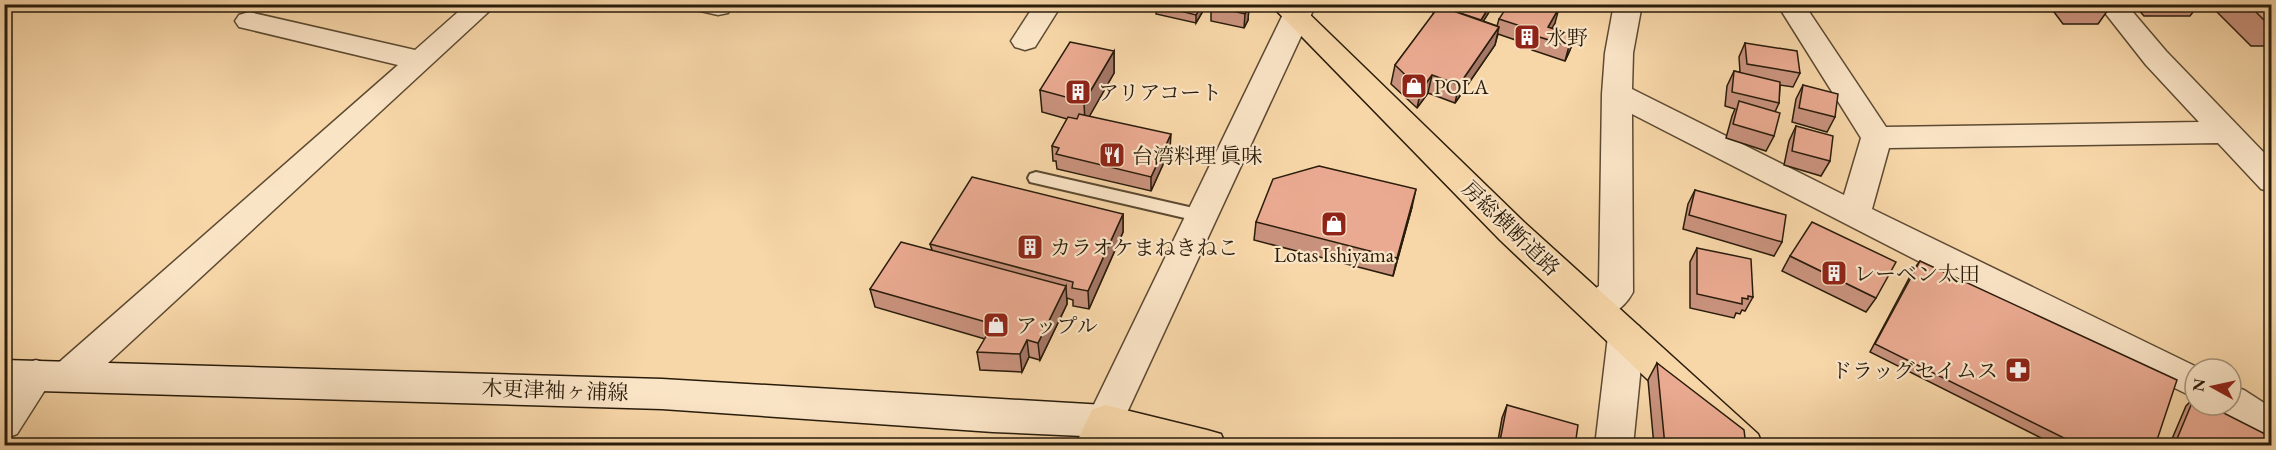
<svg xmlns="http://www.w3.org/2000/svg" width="2276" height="450" viewBox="0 0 2276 450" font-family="'EB Garamond','Noto Serif JP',serif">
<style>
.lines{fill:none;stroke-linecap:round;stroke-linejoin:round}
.service-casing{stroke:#5c4a32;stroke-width:4}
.minor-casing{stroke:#5c4a32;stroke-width:3}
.tertiary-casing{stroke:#5c4a32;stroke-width:3}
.secondary-casing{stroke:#291c0b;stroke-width:3}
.primary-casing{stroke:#291c0b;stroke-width:3}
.service{fill:#fae4c6;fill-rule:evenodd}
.minor{fill:#fae4c6;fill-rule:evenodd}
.tertiary{fill:#fae4c6;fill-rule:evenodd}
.secondary{fill:#fae4c6;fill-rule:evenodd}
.primary{fill:#f7d6a8;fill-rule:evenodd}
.wall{fill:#c9927d;stroke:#291c0b;stroke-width:1.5}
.shaded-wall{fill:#a47766;stroke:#291c0b;stroke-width:1.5}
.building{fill:#eaaa91;stroke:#291c0b;stroke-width:1.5}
.labels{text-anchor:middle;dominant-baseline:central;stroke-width:4.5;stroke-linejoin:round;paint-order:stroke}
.poi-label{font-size:21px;fill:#291c0b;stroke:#fae4c6;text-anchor:start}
.street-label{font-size:21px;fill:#291c0b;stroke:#fae4c6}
</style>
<rect width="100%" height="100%" fill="#f7d6a8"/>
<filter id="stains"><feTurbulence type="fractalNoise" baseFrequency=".00333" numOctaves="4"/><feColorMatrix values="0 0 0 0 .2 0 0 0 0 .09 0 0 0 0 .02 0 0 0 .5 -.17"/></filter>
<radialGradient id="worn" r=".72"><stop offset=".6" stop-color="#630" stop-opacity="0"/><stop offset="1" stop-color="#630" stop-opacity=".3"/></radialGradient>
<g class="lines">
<g class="service-casing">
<polygon id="service" points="1036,172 1202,210 1208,212 1210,216 1208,220 1202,222 1030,182 1028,178 1030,174"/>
</g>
<g class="minor-casing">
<g id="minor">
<polygon points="467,4 497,4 82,387 69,391 56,387 52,379 17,434 4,439 4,391 23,364 36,360 49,364 53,372 56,365 398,65 239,27 235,21 239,15 249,12 415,50"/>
<polygon points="693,4 730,4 732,7 728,13 718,15 696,10"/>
<polygon points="1035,4 1062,4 1035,47 1025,50 1015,47 1011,41"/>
<path d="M1614 4H1642L1633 53 1632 89 1844 195 1861 138 1777 4H1804L1886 127 2199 122 2146 65 2098 4H2126L2166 51 2272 161V192L2261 189 2218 143 1889 148 1872 209 2201 369H2195V398L1957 281 1632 114 1633 292C1623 311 1603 323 1583 317L1577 307 1583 297 1599 286 1602 94 1605 53Z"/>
<polygon points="1626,322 1639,326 1644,336 1633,446 1595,446 1608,336 1613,326"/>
<polygon points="2231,386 2244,390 2272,408 2272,444 2259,439 2218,412 2214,405 2231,405"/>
</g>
</g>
<g class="tertiary-casing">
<polygon id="tertiary" points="1288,4 1316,4 1118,432 1105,437 1092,432 1086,421"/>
</g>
<g class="secondary-casing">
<polygon id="secondary" points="4,360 662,379 1105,405 1118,410 1124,421 1118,432 1105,437 993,432 662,409 4,390"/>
</g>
<g class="primary-casing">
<g id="primary">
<polygon points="1270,4 1299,4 1524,222 1758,434 1763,446 1718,446 1500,240"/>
<polygon points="1105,405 1207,430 1221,434 1226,446 1140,446 1116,440 1113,446 1075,446 1092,410"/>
</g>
</g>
<use href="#service" class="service"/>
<use href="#minor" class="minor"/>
<use href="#tertiary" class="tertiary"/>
<use href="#secondary" class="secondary"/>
<use href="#primary" class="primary"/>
</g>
<g class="wall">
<polygon points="1157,4 1207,4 1196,23 1156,14"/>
<polygon points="1435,4 1494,4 1483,21 1497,26 1499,19 1555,23 1552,28 1575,36 1570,50 1565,61 1532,50 1533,46 1498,34 1495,45 1455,103 1428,93 1417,108 1391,84 1395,65 1433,15 1434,6"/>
<polygon points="2048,4 2103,4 2108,10 2098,24 2063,24"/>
<polygon points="2133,4 2199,4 2190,16 2144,16"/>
<polygon points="2209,4 2271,4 2271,46 2251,46"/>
<polygon points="1211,6 1249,6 1248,20 1244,28 1211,21"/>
<polygon points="1745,43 1800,73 1793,87 1780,85 1779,103 1775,112 1774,136 1766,151 1726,138 1732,116 1735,109 1725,106 1727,86 1734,71 1740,72 1739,57"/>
<polygon points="1114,51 1114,73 1089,116 1170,149 1151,191 1057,169 1056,161 1053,161 1052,146 1067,119 1042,112 1040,90"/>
<polygon points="1803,85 1835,117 1827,132 1792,122 1796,99"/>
<polygon points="1796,126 1830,161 1821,176 1784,165 1789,141"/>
<polygon points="1695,190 1782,242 1774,256 1683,229 1688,204"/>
<polygon points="1412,207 1393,276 1254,240 1256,222"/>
<polygon points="1123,214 1123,232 1089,309 1073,306 1073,300 1067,298 1067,304 1040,360 1029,357 1022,372 980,370 977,352 985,339 875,307 870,289 932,250 930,244"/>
<polygon points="1697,248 1753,297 1745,311 1742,310 1740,314 1736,313 1734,318 1690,308 1690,262"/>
<polygon points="1790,256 1876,298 1866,312 1782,271"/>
<polygon points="1920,261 2155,446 2057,446 1870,352 1914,269"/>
<polygon points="1657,363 1746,446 1654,446 1648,380"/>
<polygon points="2194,398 2271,446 2169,446 2186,406"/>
<polygon points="1507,405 1575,446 1497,446 1502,418"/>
</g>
<g class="shaded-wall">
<polygon points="1202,4 1207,4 1196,23 1196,15"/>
<polygon points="1491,4 1494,4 1478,30 1480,22"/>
<polygon points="1249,6 1248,20 1244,28 1245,14"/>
<polygon points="1559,8 1555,23 1546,39 1548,27"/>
<polygon points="1499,27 1495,45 1455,103 1459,85"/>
<polygon points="1575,36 1570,50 1565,61 1569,46"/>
<polygon points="1114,51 1114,73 1085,124 1084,102"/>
<polygon points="1432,75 1428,93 1417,108 1421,90"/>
<polygon points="1171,134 1170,149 1151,191 1151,177"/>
<polygon points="1416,189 1412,207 1393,276 1397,258"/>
<polygon points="1123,214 1123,232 1089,309 1088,291"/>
<polygon points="1066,286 1067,304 1040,360 1038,343"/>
<polygon points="1027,340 1029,357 1022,372 1020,354"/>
</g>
<g class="building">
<polygon points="1157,4 1202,4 1196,15 1156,5"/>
<polygon points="1212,4 1244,4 1249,6 1245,14 1211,6"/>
<polygon points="1435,4 1491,4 1481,20 1439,6 1438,8 1434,6"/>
<polygon points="1517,4 1547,4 1559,8 1548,27 1575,36 1569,46 1536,36 1539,32 1499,19 1508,5 1516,7"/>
<polygon points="2069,4 2103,4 2108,10 2073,9"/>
<polygon points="2248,4 2271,4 2271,25 2269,25"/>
<polygon points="1439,6 1499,27 1459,85 1432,75 1421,90 1395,65"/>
<polygon points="1070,42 1114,51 1084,102 1040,90"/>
<polygon points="1745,43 1797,51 1800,73 1747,64"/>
<polygon points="1734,71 1780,82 1779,103 1732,92"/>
<polygon points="1803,85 1838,94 1835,117 1799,108"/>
<polygon points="1739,101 1780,113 1774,136 1733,124"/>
<polygon points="1079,114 1171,134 1151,177 1056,154 1059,148 1052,146 1068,117 1077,119"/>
<polygon points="1796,126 1833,136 1830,161 1792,151"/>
<polygon points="1319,166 1416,189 1397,258 1256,222 1273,179"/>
<polygon points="972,177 1123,214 1088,291 1072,288 1073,282 930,244"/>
<polygon points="1695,190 1786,215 1782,242 1689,215"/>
<polygon points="1812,222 1896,262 1876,298 1790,256"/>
<polygon points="901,242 1066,286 1038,343 1027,340 1020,354 977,352 993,324 870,289"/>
<polygon points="1697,248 1751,259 1753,297 1748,296 1748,299 1742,298 1742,304 1697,294"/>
<polygon points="1920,261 2177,380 2155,446 2080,446 1875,344"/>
<polygon points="1657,363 1744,430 1746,446 1665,446"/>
<polygon points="2194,398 2195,398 2195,405 2208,405 2271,437 2271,446 2174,446"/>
<polygon points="1507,405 1578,425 1575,446 1499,446"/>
</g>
<defs>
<g id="building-square" transform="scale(1.35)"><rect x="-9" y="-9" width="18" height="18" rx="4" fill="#8f2418" stroke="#fae4c6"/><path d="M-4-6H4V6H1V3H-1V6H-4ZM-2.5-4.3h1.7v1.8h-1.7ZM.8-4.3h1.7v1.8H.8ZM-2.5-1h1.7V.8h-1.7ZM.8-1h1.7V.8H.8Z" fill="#fff"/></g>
<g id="shop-square" transform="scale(1.35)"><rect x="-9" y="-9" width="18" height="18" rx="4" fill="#8f2418" stroke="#fae4c6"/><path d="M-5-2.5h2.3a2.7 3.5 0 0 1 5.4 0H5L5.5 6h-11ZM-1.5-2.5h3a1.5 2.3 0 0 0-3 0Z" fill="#fff"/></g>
<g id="restaurant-square" transform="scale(1.35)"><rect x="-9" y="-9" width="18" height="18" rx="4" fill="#8f2418" stroke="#fae4c6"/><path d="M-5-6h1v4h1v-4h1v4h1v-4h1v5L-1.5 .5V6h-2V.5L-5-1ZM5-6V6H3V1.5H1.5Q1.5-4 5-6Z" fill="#fff"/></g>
<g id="pharmacy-square" transform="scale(1.35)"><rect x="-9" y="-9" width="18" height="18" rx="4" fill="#8f2418" stroke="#fae4c6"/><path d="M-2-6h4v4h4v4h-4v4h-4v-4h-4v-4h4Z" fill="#fff"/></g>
</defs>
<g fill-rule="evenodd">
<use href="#building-square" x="1527" y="37"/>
<use href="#shop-square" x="1414" y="86"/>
<use href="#building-square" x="1078" y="92"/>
<use href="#restaurant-square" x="1112" y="155"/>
<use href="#shop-square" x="1334" y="224"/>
<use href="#building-square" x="1030" y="247"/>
<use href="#building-square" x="1834" y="273"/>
<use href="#shop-square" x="996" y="325"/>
<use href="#pharmacy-square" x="2018" y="370"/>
</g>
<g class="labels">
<g class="poi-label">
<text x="1546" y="37">水野</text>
<text x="1434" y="86">POLA</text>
<text x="1098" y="92">アリアコート</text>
<text x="1132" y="155">台湾料理 眞味</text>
<text x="1050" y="247">カラオケまねきねこ</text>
<text x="1334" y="254" text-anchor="middle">Lotas Ishiyama</text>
<text x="1854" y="273">レーベン太田</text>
<text x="1016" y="325">アップル</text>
<text x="1998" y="370" text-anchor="end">ドラッグセイムス</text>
</g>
<g class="street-label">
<text transform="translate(1511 228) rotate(44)">房総横断道路</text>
<text transform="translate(555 390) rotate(2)">木更津袖ヶ浦線</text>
</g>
</g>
<rect width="2276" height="450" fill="none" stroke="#f7d6a8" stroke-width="24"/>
<rect x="6" y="6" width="2264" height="438" fill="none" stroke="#291c0b" stroke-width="3"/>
<rect x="12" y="12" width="2252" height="426" fill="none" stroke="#291c0b" stroke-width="1.5"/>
<g transform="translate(2213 387) rotate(278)"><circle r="28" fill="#fae4c6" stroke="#a6947b" stroke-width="1.5"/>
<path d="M0-4.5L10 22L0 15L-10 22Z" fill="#8f2418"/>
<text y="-9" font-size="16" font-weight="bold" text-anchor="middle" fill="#291c0b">N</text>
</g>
<rect width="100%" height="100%" filter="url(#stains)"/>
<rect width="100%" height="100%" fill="url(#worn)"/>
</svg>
